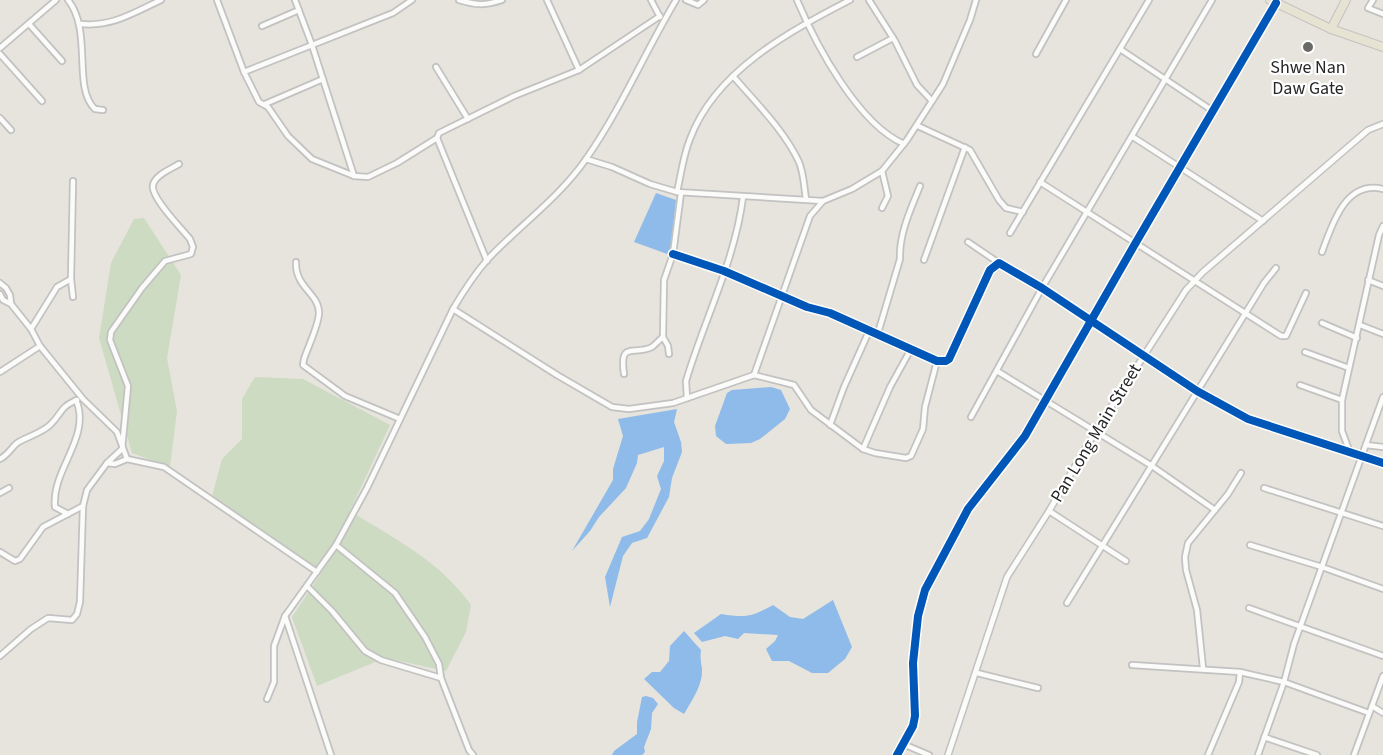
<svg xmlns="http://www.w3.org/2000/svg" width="1383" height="755" viewBox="0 0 1383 755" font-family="'Source Sans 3',sans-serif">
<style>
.cemetery{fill:#cddbc3}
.water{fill:#8ebbe9}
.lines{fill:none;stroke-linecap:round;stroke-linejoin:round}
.minor-casing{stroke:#c3c2c2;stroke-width:8}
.tertiary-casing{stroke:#c3c2c2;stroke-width:8}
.trunk-casing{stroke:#c3c2bf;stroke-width:10}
.minor{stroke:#fbfbfa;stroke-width:4.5}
.tertiary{stroke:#fbfbfa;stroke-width:5}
.trunk{stroke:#e6e3d2;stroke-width:8}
.cycleway-casing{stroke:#fff;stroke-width:11}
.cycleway{stroke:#0057b8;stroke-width:8}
.poi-dot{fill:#6a6966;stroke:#fff;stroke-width:2}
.labels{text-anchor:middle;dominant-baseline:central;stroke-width:4.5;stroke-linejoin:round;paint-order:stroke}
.poi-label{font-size:18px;fill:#272727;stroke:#fff}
.street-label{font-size:18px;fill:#272727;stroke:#fff}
</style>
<rect width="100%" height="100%" fill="#e6e4dc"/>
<g class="cemetery">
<polygon points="144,218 181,275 167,358 177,411 170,467 132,453 99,338 111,263 134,219"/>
<path d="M255 377 303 379 390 425 350 511C395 539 440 561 471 605L466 632 446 671 385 658 317 686 292 617 322 572 211 500 222 459 242 439V399Z"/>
</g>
<g class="water">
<polygon points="656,193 676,200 670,255 634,242"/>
<polygon points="771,387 781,390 790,409 785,419 760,439 751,443 726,444 716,436 715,426 727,393 732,390"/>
<polygon points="677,409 674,422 681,442 682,452 672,478 669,497 647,538 632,543 623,556 610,607 605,577 622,537 640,531 649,519 661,489 657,476 664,461 664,447 638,455 637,463 626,488 599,517 590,531 572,551 613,480 613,469 623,436 618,419"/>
<path d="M833 600 852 647 845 659 828 673H812L789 661H772L766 649 775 641 778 635 744 633 738 639 725 636 702 642 694 633 721 614C746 618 751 617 773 605L790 617 803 619Z"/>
<path d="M684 631 701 650C700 658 701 662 702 669 703 685 692 700 684 714L674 708 644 679 652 672H660L669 661 670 646Z"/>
<polygon points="646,696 653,698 658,704 652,713 651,729 644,747 645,752 642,755 612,755 614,751 637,734 637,722 642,697"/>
</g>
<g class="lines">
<g class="minor-casing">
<g id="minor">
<path d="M68 0C93 31 72 88 95 109L103 110"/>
<polyline points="217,0 244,72 259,102 268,107 288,136 312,159 354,176 368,177 397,163 437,138"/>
<polyline points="295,0 312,45 354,176"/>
<path d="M459 0C475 5 485 6 502 0"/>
<polyline points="547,0 579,70"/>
<polyline points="651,0 660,17"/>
<polyline points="686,0 698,5 704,0"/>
<path d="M797 0C816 45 858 124 904 144"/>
<polyline points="869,0 895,41 917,85 932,101"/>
<polyline points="1373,0 1368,8 1383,14"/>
<polyline points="29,24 62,61"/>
<path d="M81 24C112 27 133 13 161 0"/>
<polyline points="262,26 299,10"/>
<polyline points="0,48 56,0"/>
<polyline points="1120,49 1213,111"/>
<polyline points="0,54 42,101"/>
<polyline points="1036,54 1066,0"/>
<polyline points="857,57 893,38"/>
<polyline points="436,67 468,119"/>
<polyline points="244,72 393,13 412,0"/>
<path d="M733 76C756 103 784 130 799 162 804 174 804 187 806 199"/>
<polyline points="265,104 323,79"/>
<polyline points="0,118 11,130"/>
<polyline points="918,126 970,150 999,200 1006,208 1023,212"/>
<polyline points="1133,137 1263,221"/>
<polyline points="586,159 612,167 650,184 677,192 823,201"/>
<polyline points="1040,182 1281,336 1286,336 1306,293"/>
<path d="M677 192C681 175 683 156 690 139 715 71 790 31 850 0"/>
<polyline points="882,208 888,196 882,171"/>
<polyline points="1010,233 1149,0"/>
<polyline points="968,242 999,263"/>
<path d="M1322 252C1332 225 1345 180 1383 189"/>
<polyline points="673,254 724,271 807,307 830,313 937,361 946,361 949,359 990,270 999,263 1042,288 1197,391 1248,419 1383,463"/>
<polyline points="924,260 965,147"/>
<polyline points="487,261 437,138 439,133 514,96 579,70 660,16"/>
<path d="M296 262C295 288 319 293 319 313 319 324 308 347 304 359L303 365 345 396 400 419"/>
<polyline points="1368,280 1383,286"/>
<polyline points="0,283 6,288 10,295 11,304 31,329 40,346 83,399 117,432 127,459 164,467 317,572"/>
<polyline points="0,294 3,300 11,304"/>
<polyline points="73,297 71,279 73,181"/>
<polyline points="453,309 557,375 612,407 629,409 673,403 754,375 794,385 811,410 863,449 875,453 906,458 911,456 923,429 925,407 937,361"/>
<polyline points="1322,323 1357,338"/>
<polyline points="1360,325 1383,334"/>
<polyline points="31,329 57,287 71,279"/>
<path d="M878 333 900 259C899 233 911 209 920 186"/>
<polyline points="663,337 668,346 669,354"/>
<polyline points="1305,352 1349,368"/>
<polyline points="997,371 1152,466 1215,510"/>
<polyline points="0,372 40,346"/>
<path d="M624 374C619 340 634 356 652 347 656 344 659 340 663 337L664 280 673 254 681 193"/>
<polyline points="754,375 810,216 823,201 852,189 882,171 907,140 943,84 970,20 976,0"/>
<polyline points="1300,385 1342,400"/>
<path d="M687 398 686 381C704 320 735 261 743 197"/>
<polyline points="971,417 1042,288 1212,0"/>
<polyline points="830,425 844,387 870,329"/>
<polyline points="1366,445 1383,447"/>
<polyline points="863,449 890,387 911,349"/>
<polyline points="1349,450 1342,431 1342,400 1379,235 1383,226"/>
<path d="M0 459C8 455 11 448 17 443 28 436 40 434 50 425 63 413 58 408 77 400"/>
<path d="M107 463 122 449 128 386 110 340 111 332 142 288 165 261 191 254 193 247 190 239C182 229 150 197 153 185 155 175 171 169 179 164"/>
<polyline points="1264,488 1383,526"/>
<polyline points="0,493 9,488"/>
<polyline points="1049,511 1126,561"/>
<path d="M68 514 55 507C51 470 92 437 76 400"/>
<polyline points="336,545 395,593 425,637 439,664 441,678 469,750 473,755"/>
<polyline points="1250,545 1322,567 1383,589"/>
<polyline points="0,552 15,561 20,559 43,527 83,506"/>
<polyline points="307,586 332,611 365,651 381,660 441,678"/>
<polyline points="1067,603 1264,283 1276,268"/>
<polyline points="1249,608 1383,656"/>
<polyline points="285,616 331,755"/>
<polyline points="0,656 31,629 48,618 72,620 77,614 80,602 83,506 87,490 107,463 115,464 127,459"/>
<polyline points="1132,665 1240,672 1284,682 1369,713"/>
<polyline points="1203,668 1197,610 1186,570 1185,557 1188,543 1228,494 1241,473"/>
<polyline points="977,673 1038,688"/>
<path d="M267 699 274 682V646L285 616 336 545 367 488 453 309C463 292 474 275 487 260 519 226 559 198 586 159 621 109 645 52 676 0"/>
<polyline points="1372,706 1383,713"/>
<polyline points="1264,737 1317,755"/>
<polyline points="903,744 929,755"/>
<polyline points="897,755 913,726 915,716 913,663 918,616 925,590 968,509 1025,436 1135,244 1276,3"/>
<polyline points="1208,755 1239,682 1240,672"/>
<polyline points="1258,755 1284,682 1294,644 1383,397"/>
<polyline points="1354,755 1383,676"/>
</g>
</g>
<g class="tertiary-casing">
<polyline id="tertiary" points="948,755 1007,577 1049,511 1095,432 1186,290 1203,272 1368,130 1383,124"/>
</g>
<g class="trunk-casing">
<g id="trunk">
<polyline points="1270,0 1331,29 1383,47"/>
<polyline points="1331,29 1346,0"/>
</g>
</g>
<use href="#minor" class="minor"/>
<use href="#tertiary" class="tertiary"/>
<use href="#trunk" class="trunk"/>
<g class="cycleway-casing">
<g id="cycleway">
<polyline points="673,254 724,271 807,307 830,313 937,361 946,361 949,359 990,270 999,263 1042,288 1197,391 1248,419 1383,463"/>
<polyline points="897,755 913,726 915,716 913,663 918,616 925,590 968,509 1025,436 1135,244 1276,3"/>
</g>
</g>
<use href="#cycleway" class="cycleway"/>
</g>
<circle class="poi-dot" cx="1308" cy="47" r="6"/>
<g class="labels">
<g class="poi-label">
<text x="1308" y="67">Shwe Nan<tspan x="1308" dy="21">Daw Gate</tspan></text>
</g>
<g class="street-label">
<text transform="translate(1096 433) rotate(-59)">Pan Long Main Street</text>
</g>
</g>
</svg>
